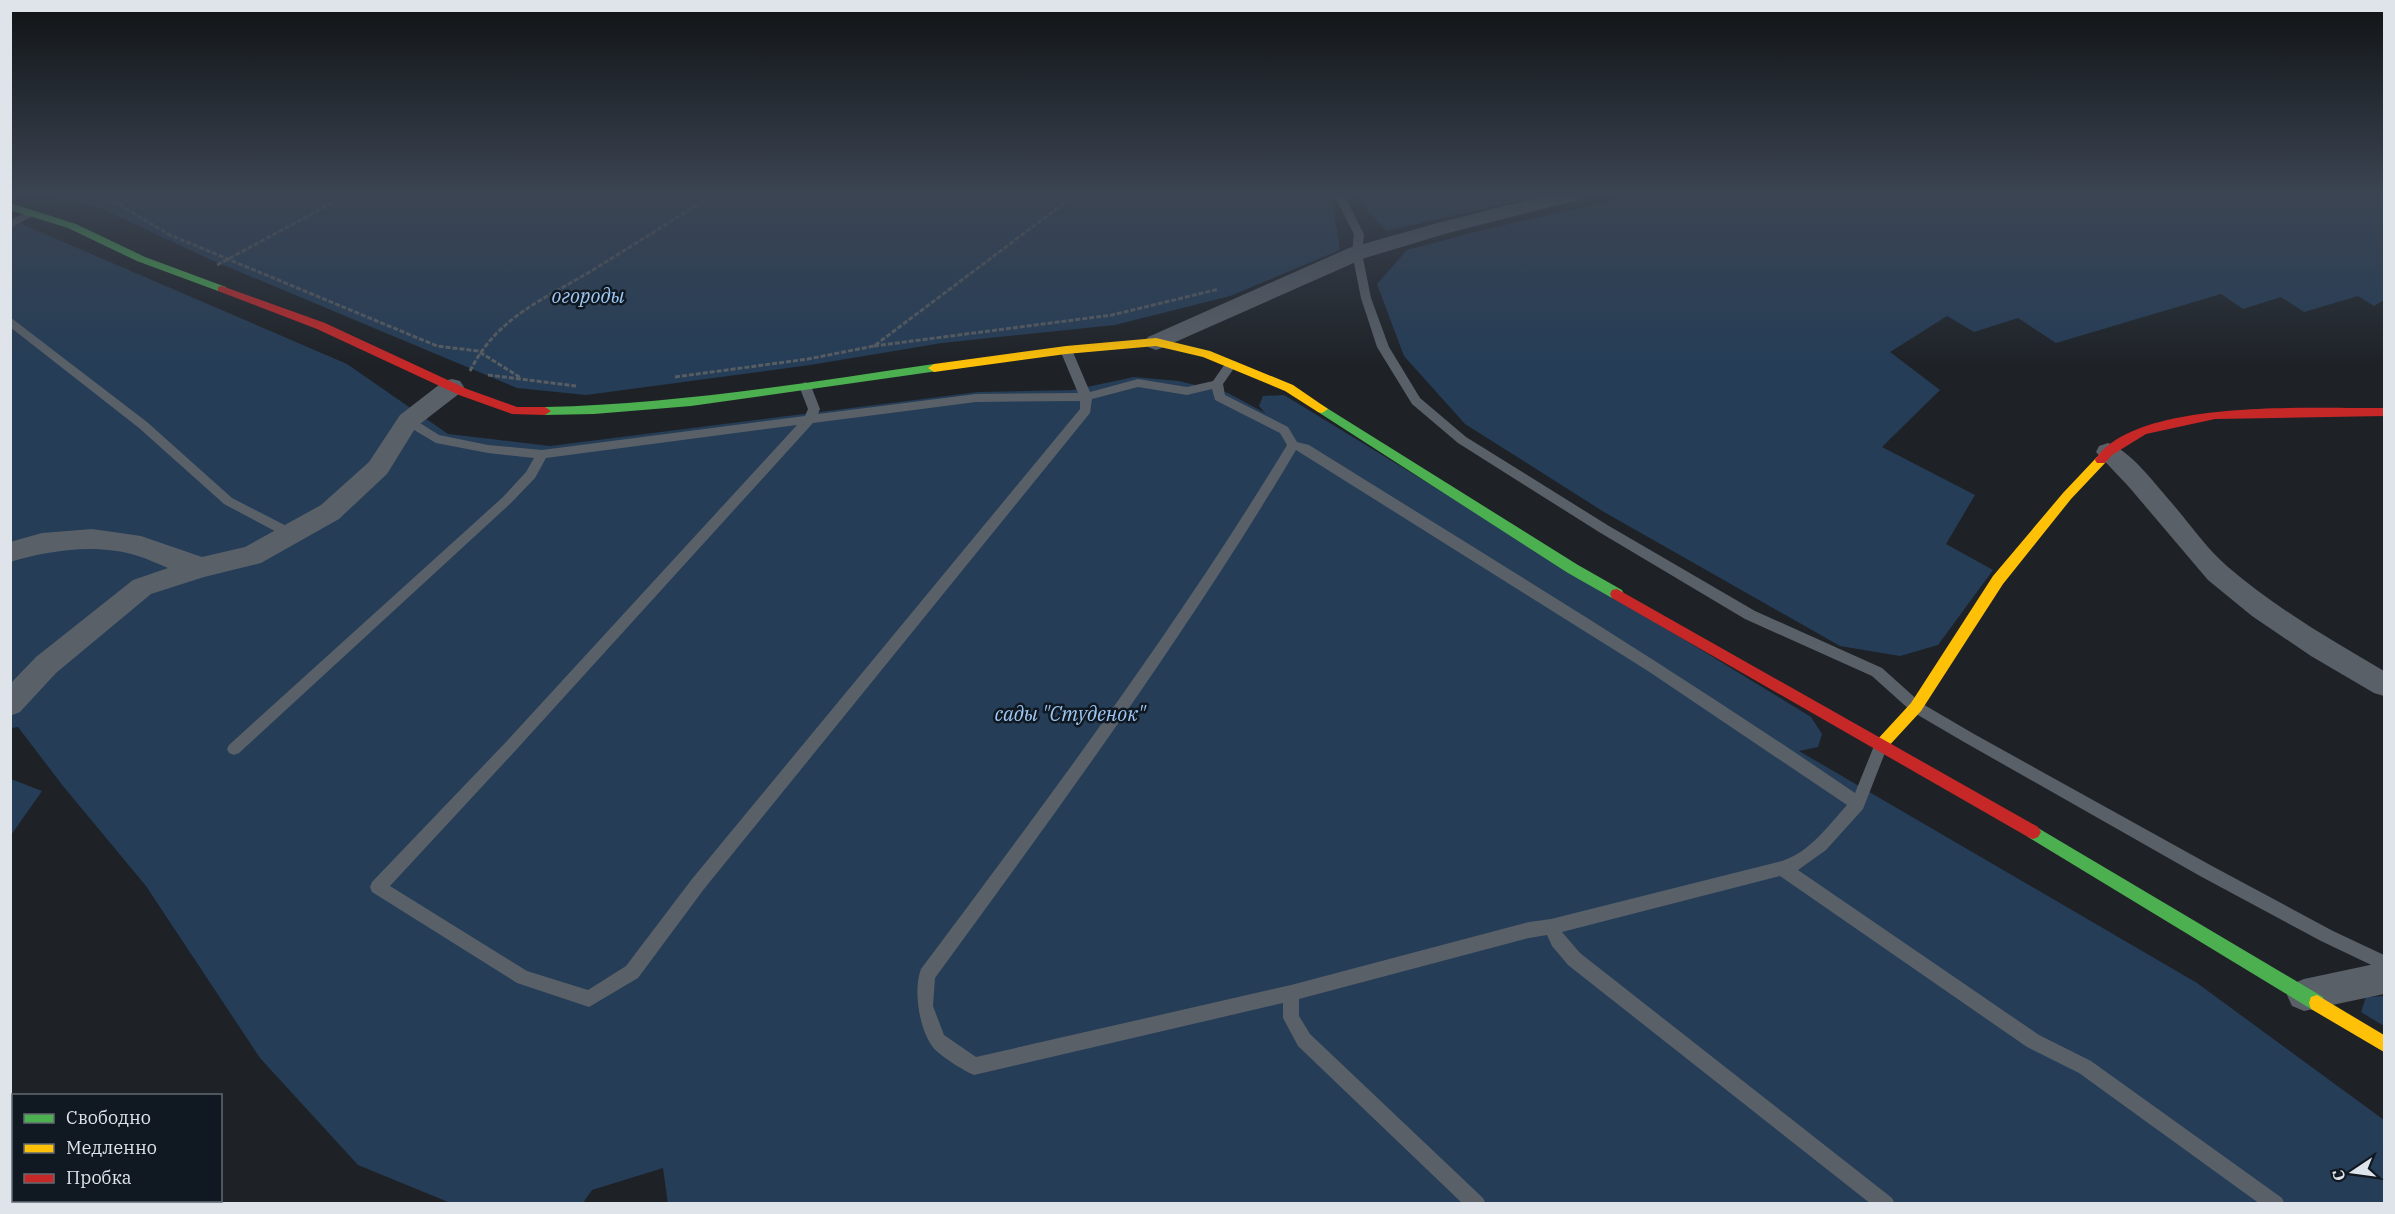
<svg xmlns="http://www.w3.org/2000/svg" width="2395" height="1214" viewBox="0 0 2395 1214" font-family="'IBM Plex Serif',serif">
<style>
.green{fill:#253d57}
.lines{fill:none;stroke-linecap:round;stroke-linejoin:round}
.path{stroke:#575d62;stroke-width:3;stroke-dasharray:5 2;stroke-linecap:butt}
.lane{fill:#596068;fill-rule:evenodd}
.street{fill:#596068;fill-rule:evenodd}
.fast{fill:#4caf50;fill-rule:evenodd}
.slow{fill:#ffc107;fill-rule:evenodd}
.jam{fill:#c62828;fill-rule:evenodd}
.labels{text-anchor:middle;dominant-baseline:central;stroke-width:5;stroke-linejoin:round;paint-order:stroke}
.park-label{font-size:20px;font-style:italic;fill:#9ec6f3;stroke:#101821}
</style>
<rect width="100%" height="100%" fill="#1e2227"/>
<g class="green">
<polygon points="55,195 1328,195 1333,206 1340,250 1230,296 1115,325 942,343 810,365 586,395 517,388 209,259 107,211"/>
<polygon points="1360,195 1542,195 1387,231 1369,213"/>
<polygon points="1638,195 2384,195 2384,300 2374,306 2358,296 2304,312 2281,297 2243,309 2221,294 2056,343 2018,318 1974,332 1947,316 1890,352 1940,390 1882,447 1975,495 1946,544 1993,570 1938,645 1900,656 1840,646 1604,512 1465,424 1404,356 1377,284 1407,250 1483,230"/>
<polygon points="10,219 347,364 448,434 550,446 978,392 1073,390 1134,377 1179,381 1228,393 1265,413 1259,406 1263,396 1284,395 1811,717 1822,734 1818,747 1799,751 2197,983 2384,1120 2384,1203 858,1204 858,1202 668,1204 663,1168 592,1190 583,1203 453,1204 358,1165 260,1058 146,886 63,786 18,727 11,728"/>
<polygon points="11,779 42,791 11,835"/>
<polygon points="2384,996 2384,1026 2361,1012 2366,997"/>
</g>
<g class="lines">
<g class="path">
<polyline points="93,195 113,201 170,235 437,346 478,351 521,378"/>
<polyline points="119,205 140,195"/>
<polyline points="217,265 347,195"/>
<polyline points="874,346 1112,315 1219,289"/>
<path d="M470 371C498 315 546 299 596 268 635 244 674 219 713 195"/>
<polyline points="488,375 576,386"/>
<polyline points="675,377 808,359 874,346 1075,195"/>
</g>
<g class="lane">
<polygon points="1334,195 1344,195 1364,234 1362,253 1371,298 1389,347 1420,398 1466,437 1609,526 1755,611 1882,668 1921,703 1974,734 2212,866 2333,931 2384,955 2384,971 2321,941 2200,876 1964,742 1911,711 1872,676 1745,619 1599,532 1458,443 1412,404 1377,347 1361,298 1352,253 1354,234"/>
<polygon points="31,210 36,213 35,215 10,228 10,220"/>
<polygon points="10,317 147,422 232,498 296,531 297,534 296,537 286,537 224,504 139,428 10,327"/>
<path d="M1066 346 1072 350 1090 392 1138 379 1187 387 1213 381 1227 361H1235L1237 364 1223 384 1225 395 1288 427 1297 442 1309 445C1492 559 1677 671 1855 793L1876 741 1881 739 1886 741 1888 745 1863 809 1826 850 1798 870 2039 1035 2091 1061 2282 1198 2285 1204H2260L2079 1073 2027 1047 1780 876 1562 932 1580 953 1892 1198 1895 1204H1871L1568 965 1552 946 1547 935 1529 938 1299 999V1016L1310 1034 1483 1198 1486 1204H1463L1298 1046 1283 1018V1003L974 1075C964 1071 937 1054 932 1046 919 1028 913 989 921 969 1049 798 1176 628 1287 445L1280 433 1215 400 1212 389 1187 395 1138 387 1092 399 1090 413 704 889 638 978 589 1007 517 983 372 892 370 887 372 882 506 742 797 425 546 458 535 478 511 503 239 753 234 755 229 753 227 749 229 745 503 497 526 472 534 458 488 453 436 443 404 424 402 421 404 418H412L439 435 488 445 542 450 805 416 808 409 799 386 805 382 811 386 820 409 818 414 976 394 1078 393 1060 350ZM1080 401V409L692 879 626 966 588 990 527 971 390 886 516 750 813 423 976 402ZM1296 450 1648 671 1847 805C1828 826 1810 852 1782 861L1551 919 1529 922 1291 985 976 1057 944 1035 933 1006 935 978C1061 805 1187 634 1296 450Z"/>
</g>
<g class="street">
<polygon points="1548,195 1585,195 1582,199 1448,233 1365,258 1164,347 1156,350 1148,347 1145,342 1148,337 1349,248 1434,224"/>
<path d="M452 379 460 381 464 387 460 393 416 427 387 474 339 519 261 563 204 577 151 594 56 673 20 712 10 716V684L36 657 133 580 168 568C158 564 148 559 138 556 97 543 51 550 10 562V542L42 533 92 529 141 536 202 557 245 547 321 505 369 462 400 415 444 381Z"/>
<path d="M2108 443C2130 450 2155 484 2171 502 2189 523 2207 549 2228 567 2276 608 2331 640 2384 671V696L2374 693 2311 656 2252 616 2208 580 2129 487 2096 452 2099 446Z"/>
<polygon points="2384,962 2384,994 2304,1011 2292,1006 2287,995 2292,984 2304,979"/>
</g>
<g class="fast">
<polygon points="10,203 76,224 145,257 226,287 227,289 226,291 218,291 137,261 68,228 10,210"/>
<path d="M934 364 938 365 940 368 938 371 691 406 594 414 545 415 539 411 545 407C676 404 805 383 934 364Z"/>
<polygon points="1322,405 1578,565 1622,590 1624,594 1622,598 1612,598 1568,573 1318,412 1316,409"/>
<polygon points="2033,825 2323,997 2325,1003 2323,1009 2317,1011 2311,1009 2028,837 2025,832 2028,827"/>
</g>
<g class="slow">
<polygon points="1156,338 1210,351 1293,385 1328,409 1322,413 1318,412 1285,391 1203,357 1156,346 1066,354 934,372 928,368 934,364 1066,346"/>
<polygon points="2101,456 2105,457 2107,460 2105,463 2071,499 2003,584 1921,711 1886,749 1881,751 1876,749 1874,745 1876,741 1911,703 1993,576 2063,493 2097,457"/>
<polygon points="2317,995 2384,1035 2384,1052 2311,1009 2309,1003 2311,997"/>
</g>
<g class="jam">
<polygon points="222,286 325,323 467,389 517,407 545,407 551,411 545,415 512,414 459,395 317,329 218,291 218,287"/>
<path d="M2384 408V416L2215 419 2146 434 2112 455 2105 463H2097L2095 460C2135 397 2316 409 2384 408Z"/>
<polygon points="1617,589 2038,827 2041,832 2038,837 2033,839 2028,837 1612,598 1610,594 1612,590"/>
</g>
</g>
<linearGradient id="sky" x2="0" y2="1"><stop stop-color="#101315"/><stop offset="0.53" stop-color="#3b4452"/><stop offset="1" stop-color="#3b4452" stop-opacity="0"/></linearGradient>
<rect width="2395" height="365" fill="url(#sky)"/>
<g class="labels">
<g class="park-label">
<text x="588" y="295">огороды</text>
<text x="1070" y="713">сады "Студенок"</text>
</g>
</g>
<rect width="2395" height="1214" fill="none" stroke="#dfe4eb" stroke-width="24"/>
<rect x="12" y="1094" width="210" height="108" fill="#101821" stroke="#636a72" stroke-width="1.5"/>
<rect x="24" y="1114" width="30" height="9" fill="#4caf50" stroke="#636a72" stroke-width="1.5"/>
<text x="66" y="1124" font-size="18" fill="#dfe4eb">Свободно</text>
<rect x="24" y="1144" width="30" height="9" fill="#ffc107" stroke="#636a72" stroke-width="1.5"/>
<text x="66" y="1154" font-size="18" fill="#dfe4eb">Медленно</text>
<rect x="24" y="1174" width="30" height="9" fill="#c62828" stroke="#636a72" stroke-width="1.5"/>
<text x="66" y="1184" font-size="18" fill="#dfe4eb">Пробка</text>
<g transform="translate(2353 1172) rotate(257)" stroke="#101821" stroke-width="4.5" paint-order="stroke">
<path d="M0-4.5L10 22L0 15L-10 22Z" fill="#dfe4eb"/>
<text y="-9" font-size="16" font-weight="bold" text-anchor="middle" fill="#dfe4eb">С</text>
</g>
</svg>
